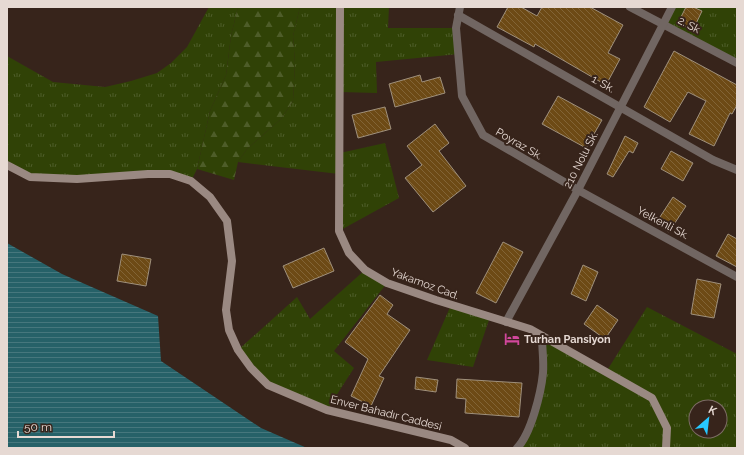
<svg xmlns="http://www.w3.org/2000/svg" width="744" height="455" viewBox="0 0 744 455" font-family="Raleway,sans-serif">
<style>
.grass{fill:url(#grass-tufts);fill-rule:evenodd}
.forest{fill:url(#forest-firs)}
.water{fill:url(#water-rules)}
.building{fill:url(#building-back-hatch);stroke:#9f907c}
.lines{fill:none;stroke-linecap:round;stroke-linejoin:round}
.street{stroke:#716662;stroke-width:8}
.secondary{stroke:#9a8982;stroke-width:8}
.labels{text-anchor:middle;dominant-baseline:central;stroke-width:4;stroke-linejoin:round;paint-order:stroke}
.street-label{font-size:11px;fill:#e6d9d3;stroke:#37241b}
.poi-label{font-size:11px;font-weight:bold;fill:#e6d9d3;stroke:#37241b;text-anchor:start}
</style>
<defs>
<pattern id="grass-tufts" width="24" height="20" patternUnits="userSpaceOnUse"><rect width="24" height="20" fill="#304206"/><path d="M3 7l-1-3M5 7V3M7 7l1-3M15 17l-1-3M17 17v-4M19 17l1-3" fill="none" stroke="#4e5d29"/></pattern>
<pattern id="forest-firs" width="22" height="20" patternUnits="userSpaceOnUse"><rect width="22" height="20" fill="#304206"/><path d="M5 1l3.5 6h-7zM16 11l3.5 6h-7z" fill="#4e5d29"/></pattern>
<pattern id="water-rules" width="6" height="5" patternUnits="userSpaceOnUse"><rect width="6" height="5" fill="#266168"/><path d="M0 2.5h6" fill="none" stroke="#46777d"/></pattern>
<pattern id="building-back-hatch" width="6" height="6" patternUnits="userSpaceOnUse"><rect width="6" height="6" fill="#6d4a15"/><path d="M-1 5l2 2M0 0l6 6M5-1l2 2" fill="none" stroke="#826436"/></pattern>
</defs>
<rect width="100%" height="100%" fill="#37241b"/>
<g class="grass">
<polygon points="209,7 238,7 231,36 226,75 210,111 197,169 191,181 170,174 30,177 7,165 7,56 53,82 105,87 131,81 157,73 171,63 187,47"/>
<polygon points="300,7 389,7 388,28 456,28 459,54 376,62 377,93 340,92 340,153 385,143 399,198 339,231 339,174 238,162 247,149 281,119 293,101 295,63 293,36"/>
<polygon points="672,7 737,7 737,63 663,24"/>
<polygon points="365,270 387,283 334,351 354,368 327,410 268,385 238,350 297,297 310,319"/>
<polygon points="451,305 490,317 473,367 427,360"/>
<path d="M647 307 737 354V448H517L524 441 543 373 542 336 606 372ZM696 407H720V431H696Z"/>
</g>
<polygon class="forest" points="238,7 300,7 293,36 295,63 293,101 281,119 247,149 238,162 234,180 197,169 210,111 226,75 231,36"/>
<polygon class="water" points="7,243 62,274 158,316 161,361 261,428 307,448 7,448"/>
<g class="building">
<polygon points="508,7 521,7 537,16 542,7 590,7 623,25 608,53 620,59 606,85 535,44 534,47 497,27"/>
<polygon points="686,7 693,7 702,11 693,30 678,23"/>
<polygon points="674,51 737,85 737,105 732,114 730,113 714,146 689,134 706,101 688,92 670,122 644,107"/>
<polygon points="420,75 422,82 440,77 445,93 395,107 389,84"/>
<polygon points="558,96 602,120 586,148 542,124"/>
<polygon points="385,107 391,129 358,138 352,115"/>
<polygon points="435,124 449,143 439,151 466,186 433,212 405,178 422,165 407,146"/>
<polygon points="625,136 638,143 633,153 629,151 613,177 607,174"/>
<polygon points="671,151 693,163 683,181 661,169"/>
<polygon points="673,197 686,206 669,232 656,223"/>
<polygon points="728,234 737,239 737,267 716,256"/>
<polygon points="503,242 523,252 496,303 476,293"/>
<polygon points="324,248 334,271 293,288 283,266"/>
<polygon points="122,254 151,259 146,286 117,281"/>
<polygon points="583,265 598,272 586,301 571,294"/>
<polygon points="697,279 721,284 714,318 691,314"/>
<polygon points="380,295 393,305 387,314 410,330 379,376 384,378 371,406 351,396 368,359 345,342"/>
<polygon points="597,305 618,320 605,339 584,324"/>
<polygon points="416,377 438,380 436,392 415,389"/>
<polygon points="457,379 522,383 519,417 465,413 466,399 456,398"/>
</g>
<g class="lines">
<g class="street">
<polyline points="460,7 456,28 462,96 483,135 578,190 737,277"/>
<polyline points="630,7 737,63"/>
<polyline points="458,15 713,160 737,170"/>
<polyline points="506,322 578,190 672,7"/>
<path d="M517 448C531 434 541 393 543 373 544 361 542 348 542 336"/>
</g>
<g class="secondary">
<polyline points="340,7 339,231 349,253 365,270 387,283 436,300 530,329 652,398 667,428 666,448"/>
<polyline points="7,165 30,177 77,179 148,174 170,174 191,181 210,197 227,221 232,261 226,310 229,330 238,350 251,368 268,385 327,410 451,440 465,448"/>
</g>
</g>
<defs>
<g id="hotel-bare" transform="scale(1.2)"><path d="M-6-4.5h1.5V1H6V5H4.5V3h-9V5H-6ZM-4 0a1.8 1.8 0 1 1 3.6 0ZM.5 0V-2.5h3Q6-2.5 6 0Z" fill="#d1479c" stroke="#37241b" stroke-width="2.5" paint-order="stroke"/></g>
</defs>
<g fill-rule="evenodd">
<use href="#hotel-bare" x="512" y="339"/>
</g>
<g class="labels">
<g class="street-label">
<text transform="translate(689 25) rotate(28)">2. Sk</text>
<text transform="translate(603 84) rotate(29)">1. Sk.</text>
<text transform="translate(519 144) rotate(30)">Poyraz Sk.</text>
<text transform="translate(581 160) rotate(-63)">210 Nolu Sk.</text>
<text transform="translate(663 223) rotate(28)">Yelkenli Sk.</text>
<text transform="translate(425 284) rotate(20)">Yakamoz Cad.</text>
<text transform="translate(386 413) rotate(14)">Enver Bahadır Caddesi</text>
</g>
<g class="poi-label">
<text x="524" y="339">Turhan Pansiyon</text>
</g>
</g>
<rect width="744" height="455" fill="none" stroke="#e6d9d3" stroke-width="16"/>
<g transform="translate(708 419) rotate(28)"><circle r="19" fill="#37241b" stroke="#7d6c65"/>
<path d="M0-3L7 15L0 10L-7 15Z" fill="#27c8ff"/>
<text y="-6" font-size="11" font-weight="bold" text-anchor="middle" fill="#e6d9d3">K</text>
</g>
<path d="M18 431v6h96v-6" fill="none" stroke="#e6d9d3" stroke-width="2"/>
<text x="24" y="431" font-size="12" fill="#e6d9d3" stroke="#37241b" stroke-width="3" paint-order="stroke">50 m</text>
</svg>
